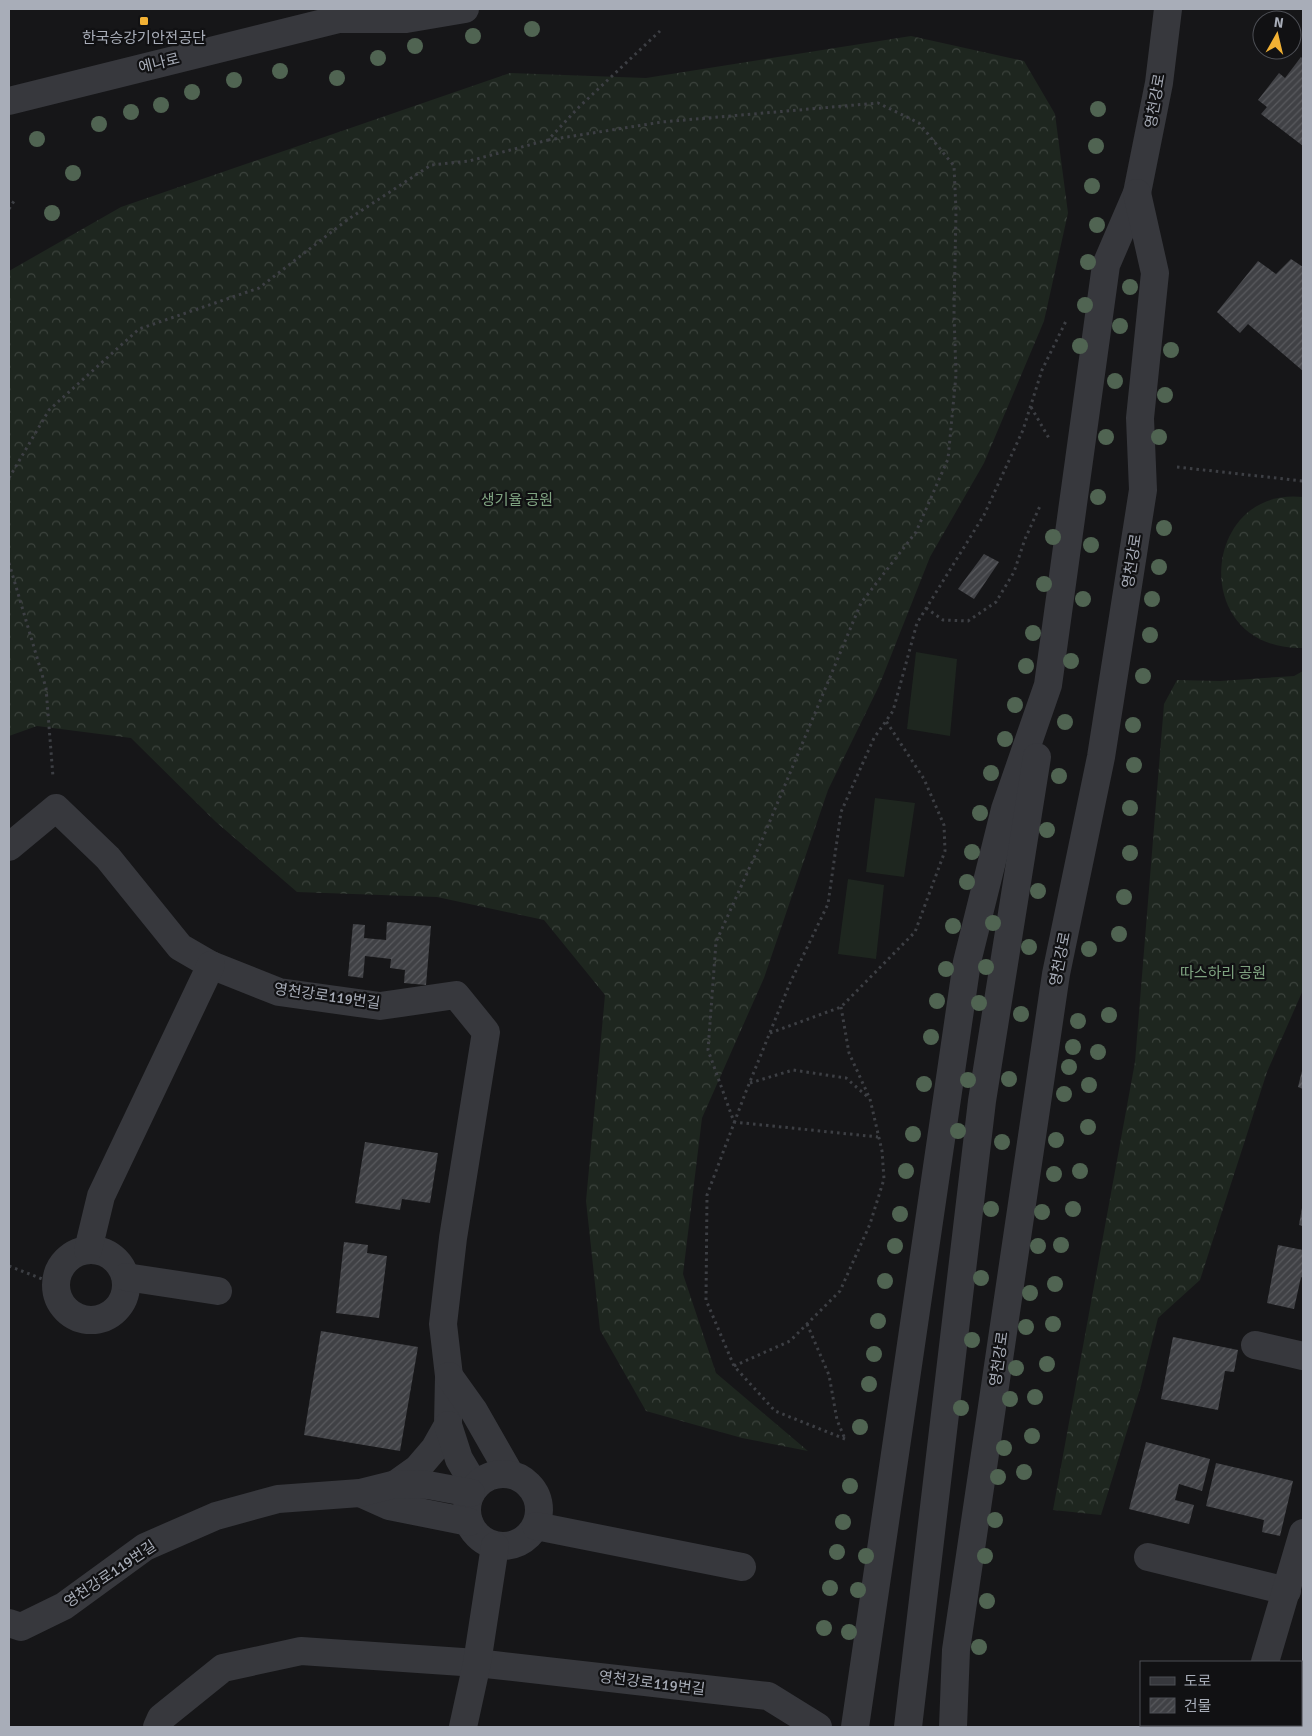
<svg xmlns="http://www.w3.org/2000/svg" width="1312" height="1736" viewBox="0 0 1312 1736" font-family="Signika,'Noto Sans KR',sans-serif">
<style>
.forest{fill:url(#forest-crowns)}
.pitch{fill:#1e261f}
.building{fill:url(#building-hatch)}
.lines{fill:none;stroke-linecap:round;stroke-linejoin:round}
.path{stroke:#3d3f44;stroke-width:3;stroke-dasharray:2.5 4;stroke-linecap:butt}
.minor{stroke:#37383d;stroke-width:28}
.tertiary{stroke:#37383d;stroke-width:28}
.tree{fill:#506452}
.poi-dot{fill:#f2b134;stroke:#111113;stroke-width:2}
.labels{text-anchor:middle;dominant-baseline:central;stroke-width:4.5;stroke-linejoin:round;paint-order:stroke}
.poi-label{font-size:15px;fill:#a8adb8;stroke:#111113}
.street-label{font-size:15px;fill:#a8adb8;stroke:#111113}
.park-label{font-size:15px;fill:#7fa381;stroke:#111113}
</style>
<defs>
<pattern id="forest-crowns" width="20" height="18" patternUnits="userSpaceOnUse" patternTransform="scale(1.25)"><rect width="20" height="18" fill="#1e261f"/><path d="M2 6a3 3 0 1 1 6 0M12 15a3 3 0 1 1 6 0" fill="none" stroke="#3c433d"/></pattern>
<pattern id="building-hatch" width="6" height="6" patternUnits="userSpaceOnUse" patternTransform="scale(1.25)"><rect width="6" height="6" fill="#404145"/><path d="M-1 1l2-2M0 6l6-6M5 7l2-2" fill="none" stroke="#595a5e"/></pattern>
</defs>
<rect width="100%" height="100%" fill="#161618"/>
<g class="forest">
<polygon points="911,36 1024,61 1055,114 1068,213 1044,321 984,463 930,557 879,686 828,790 764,978 702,1118 683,1274 716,1373 808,1451 742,1438 646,1411 600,1330 586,1201 605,995 544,920 437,897 297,892 216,822 131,738 37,726 9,736 9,271 121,207 510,73 646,78"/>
<path d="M1303 497V648C1187 650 1201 486 1303 497Z"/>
<polygon points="1303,671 1303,990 1267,1072 1200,1280 1158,1318 1141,1386 1101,1515 1053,1510 1135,1062 1164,704 1177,680 1220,681 1294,676"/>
</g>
<g class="pitch">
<polygon points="916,652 957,659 950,736 907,729"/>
<polygon points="875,798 915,803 904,877 866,872"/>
<polygon points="848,879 884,885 876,959 838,954"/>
</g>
<g class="building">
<polygon points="1301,57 1303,59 1303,146 1261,114 1267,107 1258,100 1279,73 1285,78"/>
<polygon points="1291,259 1303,267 1303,371 1248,324 1240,333 1217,312 1258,261 1276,274"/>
<polygon points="984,554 999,562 974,599 958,589"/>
<polygon points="387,922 431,926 426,985 404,983 405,970 390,968 391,959 365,956 363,978 348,976 353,924 365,925 364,938 386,940"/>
<polygon points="1303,1067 1303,1089 1298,1087"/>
<polygon points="365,1142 438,1153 430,1203 402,1199 400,1210 355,1203"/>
<polygon points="1302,1208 1303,1209 1303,1226 1299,1225"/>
<polygon points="344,1242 368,1245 367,1253 387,1256 379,1318 336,1313"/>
<polygon points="1278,1245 1303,1250 1303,1278 1301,1277 1294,1309 1267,1303"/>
<polygon points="321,1331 418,1347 400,1451 304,1435"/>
<polygon points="1173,1337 1238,1350 1234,1372 1225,1371 1218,1410 1161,1399"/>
<polygon points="1146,1442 1210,1459 1202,1491 1179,1484 1175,1500 1194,1505 1189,1524 1129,1509"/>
<polygon points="1216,1463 1293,1481 1280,1536 1262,1532 1264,1520 1206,1506"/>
<rect x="1301" y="1670" width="2" height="54"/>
</g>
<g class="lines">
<g class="path">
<polyline points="548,140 662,122 878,103 919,123 954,166 956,211 954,314 956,375 948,459 916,532 861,603 762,840 716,942 708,1050 734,1122 878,1137"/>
<polyline points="9,209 14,201"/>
<polyline points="1031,407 1050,440"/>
<polyline points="1177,467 1303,481"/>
<polyline points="9,478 49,410 139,329 259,288 347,220 431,165 469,161 548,140 579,107 660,31"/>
<polyline points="9,563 46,688 53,777"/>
<polyline points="926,608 943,620 968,621 996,602 1014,572 1025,539 1040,506"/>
<polyline points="770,1033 841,1007 915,932 945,851 944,825 924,779 886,721"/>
<polyline points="750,1083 793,1070 846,1078 869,1098"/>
<polyline points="9,1266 55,1284"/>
<polyline points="807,1324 829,1375 837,1420 845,1439"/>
<polyline points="734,1366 790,1341 840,1291 870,1224 884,1179 882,1151 870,1099 849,1053 841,1007"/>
<polyline points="845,1439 775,1411 734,1366 706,1300 707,1195 745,1094 790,983 828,904 841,812 874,738 893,711 917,623 984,515 1023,430 1042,370 1066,321"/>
</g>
<g class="minor">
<polyline points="9,847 56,808 108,858 180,947 211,965 279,992 380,1006 456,995 486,1032 453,1238 443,1324 449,1376 448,1425 435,1448 417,1469 396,1484"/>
<circle cx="91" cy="1285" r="35"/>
<polyline points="88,1250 101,1196 211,965"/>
<polyline points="126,1277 218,1291"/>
<polyline points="1255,1345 1303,1356"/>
<polyline points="449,1376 474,1411 510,1474"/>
<polyline points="448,1425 459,1459 475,1486"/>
<circle cx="503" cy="1510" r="36"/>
<polyline points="360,1493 389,1506 469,1522"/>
<polyline points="536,1526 742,1567"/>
<polyline points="1148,1557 1287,1591"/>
<polyline points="9,1623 21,1627 64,1606 145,1547 216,1516 278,1499 360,1493 396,1484 428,1485 471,1493"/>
<polyline points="1265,1662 1303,1533"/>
<polyline points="157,1727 161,1718 223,1668 301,1651 477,1663 768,1696 818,1727"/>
<polyline points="463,1727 477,1663 495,1546"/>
<polyline points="1245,1727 1246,1725"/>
</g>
<g class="tertiary">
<polyline points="9,101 339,19 406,19 465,9"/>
<polyline points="855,1727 967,962 1005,809 1048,685 1106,265 1137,193 1159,83 1168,9"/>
<polyline points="908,1727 982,1101 1037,757"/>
<polyline points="953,1727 956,1650 1056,974 1101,757 1143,490 1140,418 1155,273 1137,193"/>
</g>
</g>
<g class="tree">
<circle cx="532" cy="29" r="8"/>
<circle cx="473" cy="36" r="8"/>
<circle cx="415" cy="46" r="8"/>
<circle cx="378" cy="58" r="8"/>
<circle cx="280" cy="71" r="8"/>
<circle cx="337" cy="78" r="8"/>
<circle cx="234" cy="80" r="8"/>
<circle cx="192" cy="92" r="8"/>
<circle cx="161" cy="105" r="8"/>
<circle cx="1098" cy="109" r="8"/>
<circle cx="131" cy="112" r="8"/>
<circle cx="99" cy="124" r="8"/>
<circle cx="37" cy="139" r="8"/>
<circle cx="1096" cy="146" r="8"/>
<circle cx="73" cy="173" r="8"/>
<circle cx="1092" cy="186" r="8"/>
<circle cx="52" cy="213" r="8"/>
<circle cx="1097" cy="225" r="8"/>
<circle cx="1088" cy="262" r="8"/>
<circle cx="1130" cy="287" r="8"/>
<circle cx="1085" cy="305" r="8"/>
<circle cx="1120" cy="326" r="8"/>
<circle cx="1080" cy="346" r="8"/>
<circle cx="1171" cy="350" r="8"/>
<circle cx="1115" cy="381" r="8"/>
<circle cx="1165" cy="395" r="8"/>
<circle cx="1106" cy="437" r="8"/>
<circle cx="1159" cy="437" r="8"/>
<circle cx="1098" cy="497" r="8"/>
<circle cx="1164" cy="528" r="8"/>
<circle cx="1053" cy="537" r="8"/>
<circle cx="1091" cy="545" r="8"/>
<circle cx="1159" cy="567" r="8"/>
<circle cx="1044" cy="584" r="8"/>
<circle cx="1083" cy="599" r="8"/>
<circle cx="1152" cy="599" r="8"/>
<circle cx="1033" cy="633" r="8"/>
<circle cx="1150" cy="635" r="8"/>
<circle cx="1071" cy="661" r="8"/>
<circle cx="1026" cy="666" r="8"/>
<circle cx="1143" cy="676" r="8"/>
<circle cx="1015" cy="705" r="8"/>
<circle cx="1065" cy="722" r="8"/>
<circle cx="1133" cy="725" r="8"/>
<circle cx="1005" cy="739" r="8"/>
<circle cx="1134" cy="765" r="8"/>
<circle cx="991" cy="773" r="8"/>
<circle cx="1059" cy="776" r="8"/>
<circle cx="1130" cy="808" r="8"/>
<circle cx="980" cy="813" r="8"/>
<circle cx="1047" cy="830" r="8"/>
<circle cx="972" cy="852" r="8"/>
<circle cx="1130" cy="853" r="8"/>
<circle cx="967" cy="882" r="8"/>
<circle cx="1038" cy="891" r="8"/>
<circle cx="1124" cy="897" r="8"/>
<circle cx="993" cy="923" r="8"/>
<circle cx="953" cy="926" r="8"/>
<circle cx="1119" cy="934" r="8"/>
<circle cx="1029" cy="947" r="8"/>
<circle cx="1089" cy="949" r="8"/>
<circle cx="986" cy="967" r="8"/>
<circle cx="946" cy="969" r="8"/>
<circle cx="937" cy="1001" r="8"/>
<circle cx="979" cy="1003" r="8"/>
<circle cx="1021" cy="1014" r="8"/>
<circle cx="1109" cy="1015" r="8"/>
<circle cx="1078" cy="1021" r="8"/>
<circle cx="931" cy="1037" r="8"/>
<circle cx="1073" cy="1047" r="8"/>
<circle cx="1098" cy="1052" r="8"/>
<circle cx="1069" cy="1067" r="8"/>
<circle cx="1009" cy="1079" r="8"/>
<circle cx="968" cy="1080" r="8"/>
<circle cx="924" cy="1084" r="8"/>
<circle cx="1089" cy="1085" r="8"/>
<circle cx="1064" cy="1094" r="8"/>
<circle cx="1088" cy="1127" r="8"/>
<circle cx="958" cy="1131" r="8"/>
<circle cx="913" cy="1134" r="8"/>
<circle cx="1056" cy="1140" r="8"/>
<circle cx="1002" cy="1142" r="8"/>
<circle cx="906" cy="1171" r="8"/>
<circle cx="1080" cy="1171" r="8"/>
<circle cx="1054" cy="1174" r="8"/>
<circle cx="991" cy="1209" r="8"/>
<circle cx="1073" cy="1209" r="8"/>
<circle cx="1042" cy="1212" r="8"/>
<circle cx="900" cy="1214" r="8"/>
<circle cx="1061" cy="1245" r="8"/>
<circle cx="895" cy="1246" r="8"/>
<circle cx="1038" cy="1246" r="8"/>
<circle cx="981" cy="1278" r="8"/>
<circle cx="885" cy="1281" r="8"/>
<circle cx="1055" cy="1284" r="8"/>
<circle cx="1030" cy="1293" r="8"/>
<circle cx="878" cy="1321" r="8"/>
<circle cx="1053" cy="1324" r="8"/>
<circle cx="1026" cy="1327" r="8"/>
<circle cx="972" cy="1340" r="8"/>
<circle cx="874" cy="1354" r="8"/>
<circle cx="1047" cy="1364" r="8"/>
<circle cx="1016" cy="1368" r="8"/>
<circle cx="869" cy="1384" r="8"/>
<circle cx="1035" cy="1397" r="8"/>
<circle cx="1010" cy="1399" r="8"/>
<circle cx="961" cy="1408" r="8"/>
<circle cx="860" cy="1427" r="8"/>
<circle cx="1032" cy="1436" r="8"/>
<circle cx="1004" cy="1448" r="8"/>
<circle cx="1024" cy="1472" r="8"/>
<circle cx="998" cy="1477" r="8"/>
<circle cx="850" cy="1486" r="8"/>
<circle cx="995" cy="1520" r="8"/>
<circle cx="843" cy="1522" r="8"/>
<circle cx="837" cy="1552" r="8"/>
<circle cx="866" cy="1556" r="8"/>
<circle cx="985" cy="1556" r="8"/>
<circle cx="830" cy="1588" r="8"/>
<circle cx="858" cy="1590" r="8"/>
<circle cx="987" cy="1601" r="8"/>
<circle cx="824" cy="1628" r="8"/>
<circle cx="849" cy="1632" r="8"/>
<circle cx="979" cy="1647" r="8"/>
</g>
<rect class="poi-dot" x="139" y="16" width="10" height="10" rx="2.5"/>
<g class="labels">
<g class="poi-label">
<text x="144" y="38">한국승강기안전공단</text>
</g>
<g class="street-label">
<text transform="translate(159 63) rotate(-14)">에나로</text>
<text transform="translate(1155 101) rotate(-80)">영천강로</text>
<text transform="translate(1132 561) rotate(-81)">영천강로</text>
<text transform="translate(1060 959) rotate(-79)">영천강로</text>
<text transform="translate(327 996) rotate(8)">영천강로119번길</text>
<text transform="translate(999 1359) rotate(-82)">영천강로</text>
<text transform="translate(110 1574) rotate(-34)">영천강로119번길</text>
<text transform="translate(652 1683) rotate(7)">영천강로119번길</text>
</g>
<g class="park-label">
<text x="517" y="500">생기율 공원</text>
<text x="1223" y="973">따스하리 공원</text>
</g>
</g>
<rect width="1312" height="1736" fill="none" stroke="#a8adb8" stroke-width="20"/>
<rect x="1140" y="1661" width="162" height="65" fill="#111113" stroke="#4d4f55"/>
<rect x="1150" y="1677" width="25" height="8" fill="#37383d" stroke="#4d4f55"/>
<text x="1184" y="1686" font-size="15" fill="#a8adb8">도로</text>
<rect x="1150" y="1698" width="25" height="15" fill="url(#building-hatch)" stroke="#4d4f55"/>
<text x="1184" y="1711" font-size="15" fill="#a8adb8">건물</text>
<g transform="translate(1277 35) rotate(8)"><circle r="24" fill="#111113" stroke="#4d4f55"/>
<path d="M0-4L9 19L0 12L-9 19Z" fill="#f2b134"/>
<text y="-8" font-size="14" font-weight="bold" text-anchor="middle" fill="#a8adb8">N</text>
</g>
</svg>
